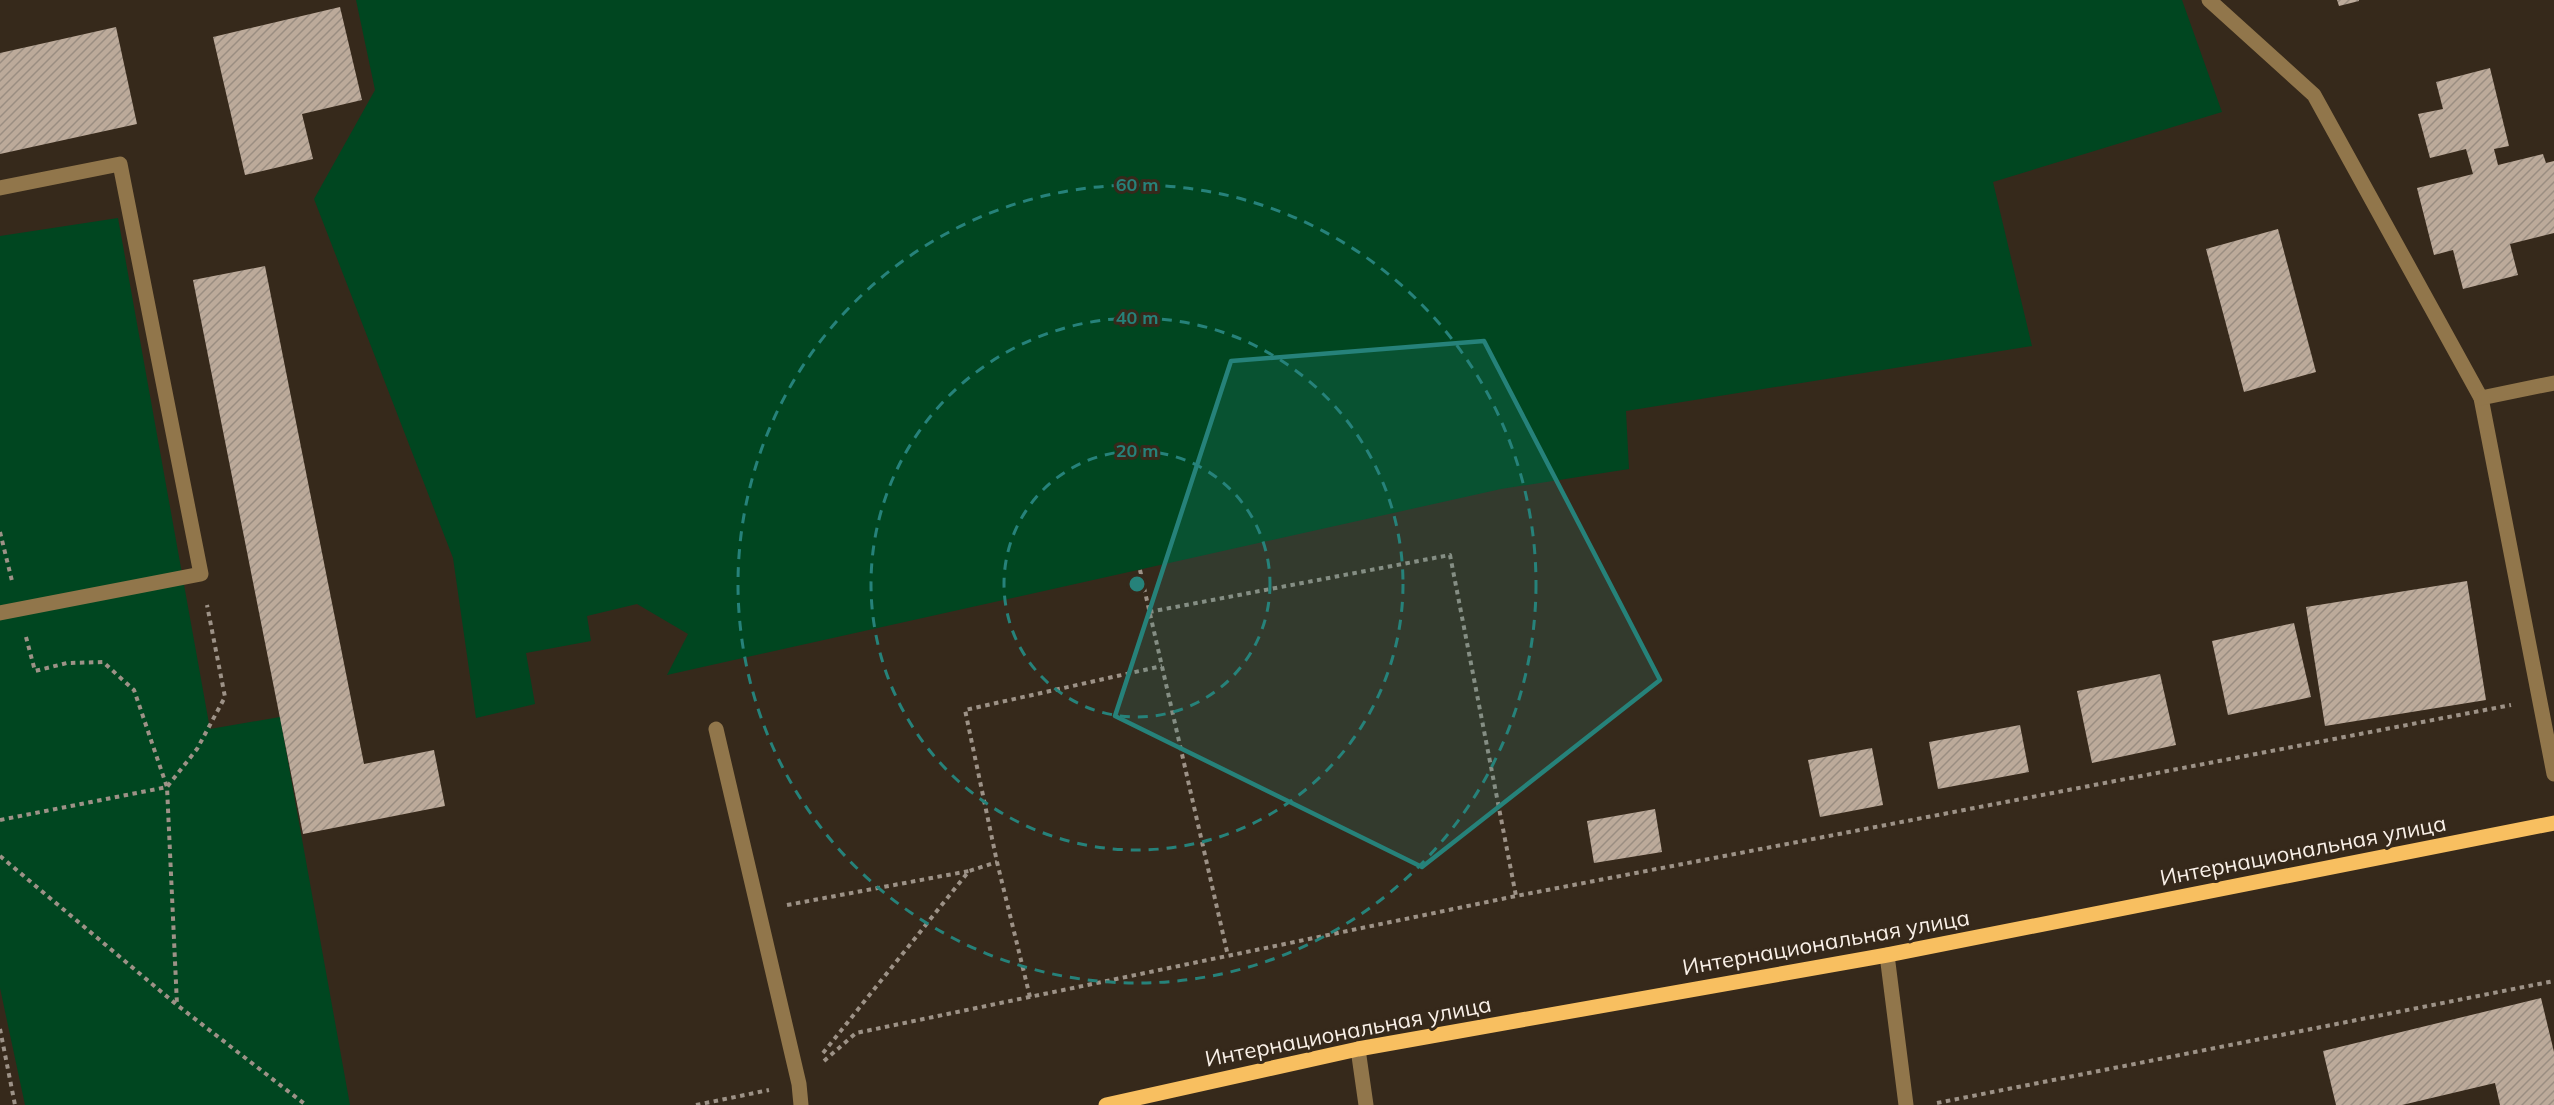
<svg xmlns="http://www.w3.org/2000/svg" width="2554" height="1105" viewBox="0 0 2554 1105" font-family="Mulish,sans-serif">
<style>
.green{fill:#004620}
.building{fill:url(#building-hatch)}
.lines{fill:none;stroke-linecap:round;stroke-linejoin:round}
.path{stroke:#9d9287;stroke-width:4;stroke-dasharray:4.5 4.5;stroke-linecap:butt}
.minor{stroke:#91764b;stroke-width:15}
.major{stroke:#f8bf60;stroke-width:15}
.marked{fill:#26827a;fill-opacity:0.2;stroke:#26827a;stroke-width:4.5;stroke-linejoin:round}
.ring{fill:none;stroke:#26827a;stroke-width:3;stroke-dasharray:10 8}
.labels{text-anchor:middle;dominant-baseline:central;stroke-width:6;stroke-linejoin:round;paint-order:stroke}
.street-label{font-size:22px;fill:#f9f0e8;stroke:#36291b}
.centre{fill:#26827a;stroke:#36291b;stroke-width:3}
.ring-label{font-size:18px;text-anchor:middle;font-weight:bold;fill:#26827a;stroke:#36291b;stroke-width:6;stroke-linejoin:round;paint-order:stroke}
</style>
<defs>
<pattern id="building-hatch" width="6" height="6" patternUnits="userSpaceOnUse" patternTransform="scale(1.5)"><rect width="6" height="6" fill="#bcaa9a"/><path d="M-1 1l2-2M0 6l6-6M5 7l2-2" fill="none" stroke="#9a8d81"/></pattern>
</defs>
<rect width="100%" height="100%" fill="#36291b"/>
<g class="green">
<polygon points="356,0 2182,0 2222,112 1993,182 2032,346 1626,411 1629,469 1501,489 667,675 688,634 637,604 587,616 591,641 526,653 535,704 476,718 453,558 314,199 375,90"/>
<polygon points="118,218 210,729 280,717 350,1105 25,1105 0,988 0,236"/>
</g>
<g class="building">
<polygon points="2337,0 2359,0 2359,1 2339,6"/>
<polygon points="340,7 362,100 302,114 313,159 245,175 213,37"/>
<polygon points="116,27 137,124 0,154 0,53"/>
<polygon points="2490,68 2509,146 2494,149 2498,165 2543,154 2546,163 2554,161 2554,233 2510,244 2518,275 2463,289 2453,250 2434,255 2417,188 2473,174 2466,149 2430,158 2418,114 2443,109 2436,82"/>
<polygon points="2278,229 2316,372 2244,392 2206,249"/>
<polygon points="265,266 364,764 434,750 445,806 303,834 193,280"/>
<polygon points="2467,581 2486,700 2325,726 2306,607"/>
<polygon points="2294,623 2311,697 2228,715 2212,641"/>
<polygon points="2160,674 2176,745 2092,763 2077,691"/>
<polygon points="2020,725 2029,772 1938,789 1929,742"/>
<polygon points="1872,748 1883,805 1820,817 1808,760"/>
<polygon points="1655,809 1662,852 1594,863 1587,821"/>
<polygon points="2541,998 2554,1052 2554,1105 2500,1105 2495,1083 2402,1105 2336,1105 2323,1051"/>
</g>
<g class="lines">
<g class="path">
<polyline points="0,532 12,581"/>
<polyline points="1140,570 1228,956"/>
<polyline points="1149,612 1450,555 1516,896"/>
<polyline points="26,637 35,671 67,663 103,662 134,690 167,787 177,1005"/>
<polyline points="0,820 167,787 197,749 225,697 207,605"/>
<polyline points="0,856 177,1005 306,1105"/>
<polyline points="787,905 969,871"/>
<polyline points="1030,997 997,862 965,710 1162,666"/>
<polyline points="0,1029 15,1105"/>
<polyline points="823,1053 969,871 997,862"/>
<polyline points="824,1061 856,1033 1516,896 2511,705"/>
<polyline points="1937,1103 2554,981"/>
<polyline points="696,1105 769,1090"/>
</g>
<g class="minor">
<polyline points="2209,0 2314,95 2481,398 2554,774"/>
<polyline points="0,188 120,164 201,574 0,613"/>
<polyline points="2481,398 2554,383"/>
<polyline points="716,729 799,1084 801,1105"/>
<polyline points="1887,955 1906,1105"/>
<polyline points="1358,1049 1366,1105"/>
</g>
<polyline class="major" points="1106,1105 1358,1049 1887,955 2554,823"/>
</g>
<path class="marked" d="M1484 341 1660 680 1422 867 1115 716 1231 361Z"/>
<g class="ring">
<circle cx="1137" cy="584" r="133"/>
<circle cx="1137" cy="584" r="266"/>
<circle cx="1137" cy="584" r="399"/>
</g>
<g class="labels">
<g class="street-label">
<text transform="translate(2303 850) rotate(-11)">Интернациональная улица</text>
<text transform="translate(1826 942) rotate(-10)">Интернациональная улица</text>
<text transform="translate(1348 1031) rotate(-11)">Интернациональная улица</text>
</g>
</g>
<circle cx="1137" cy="584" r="9" class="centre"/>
<g class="ring-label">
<text x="1137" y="191">60 m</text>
<text x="1137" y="324">40 m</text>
<text x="1137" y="457">20 m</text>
</g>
</svg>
